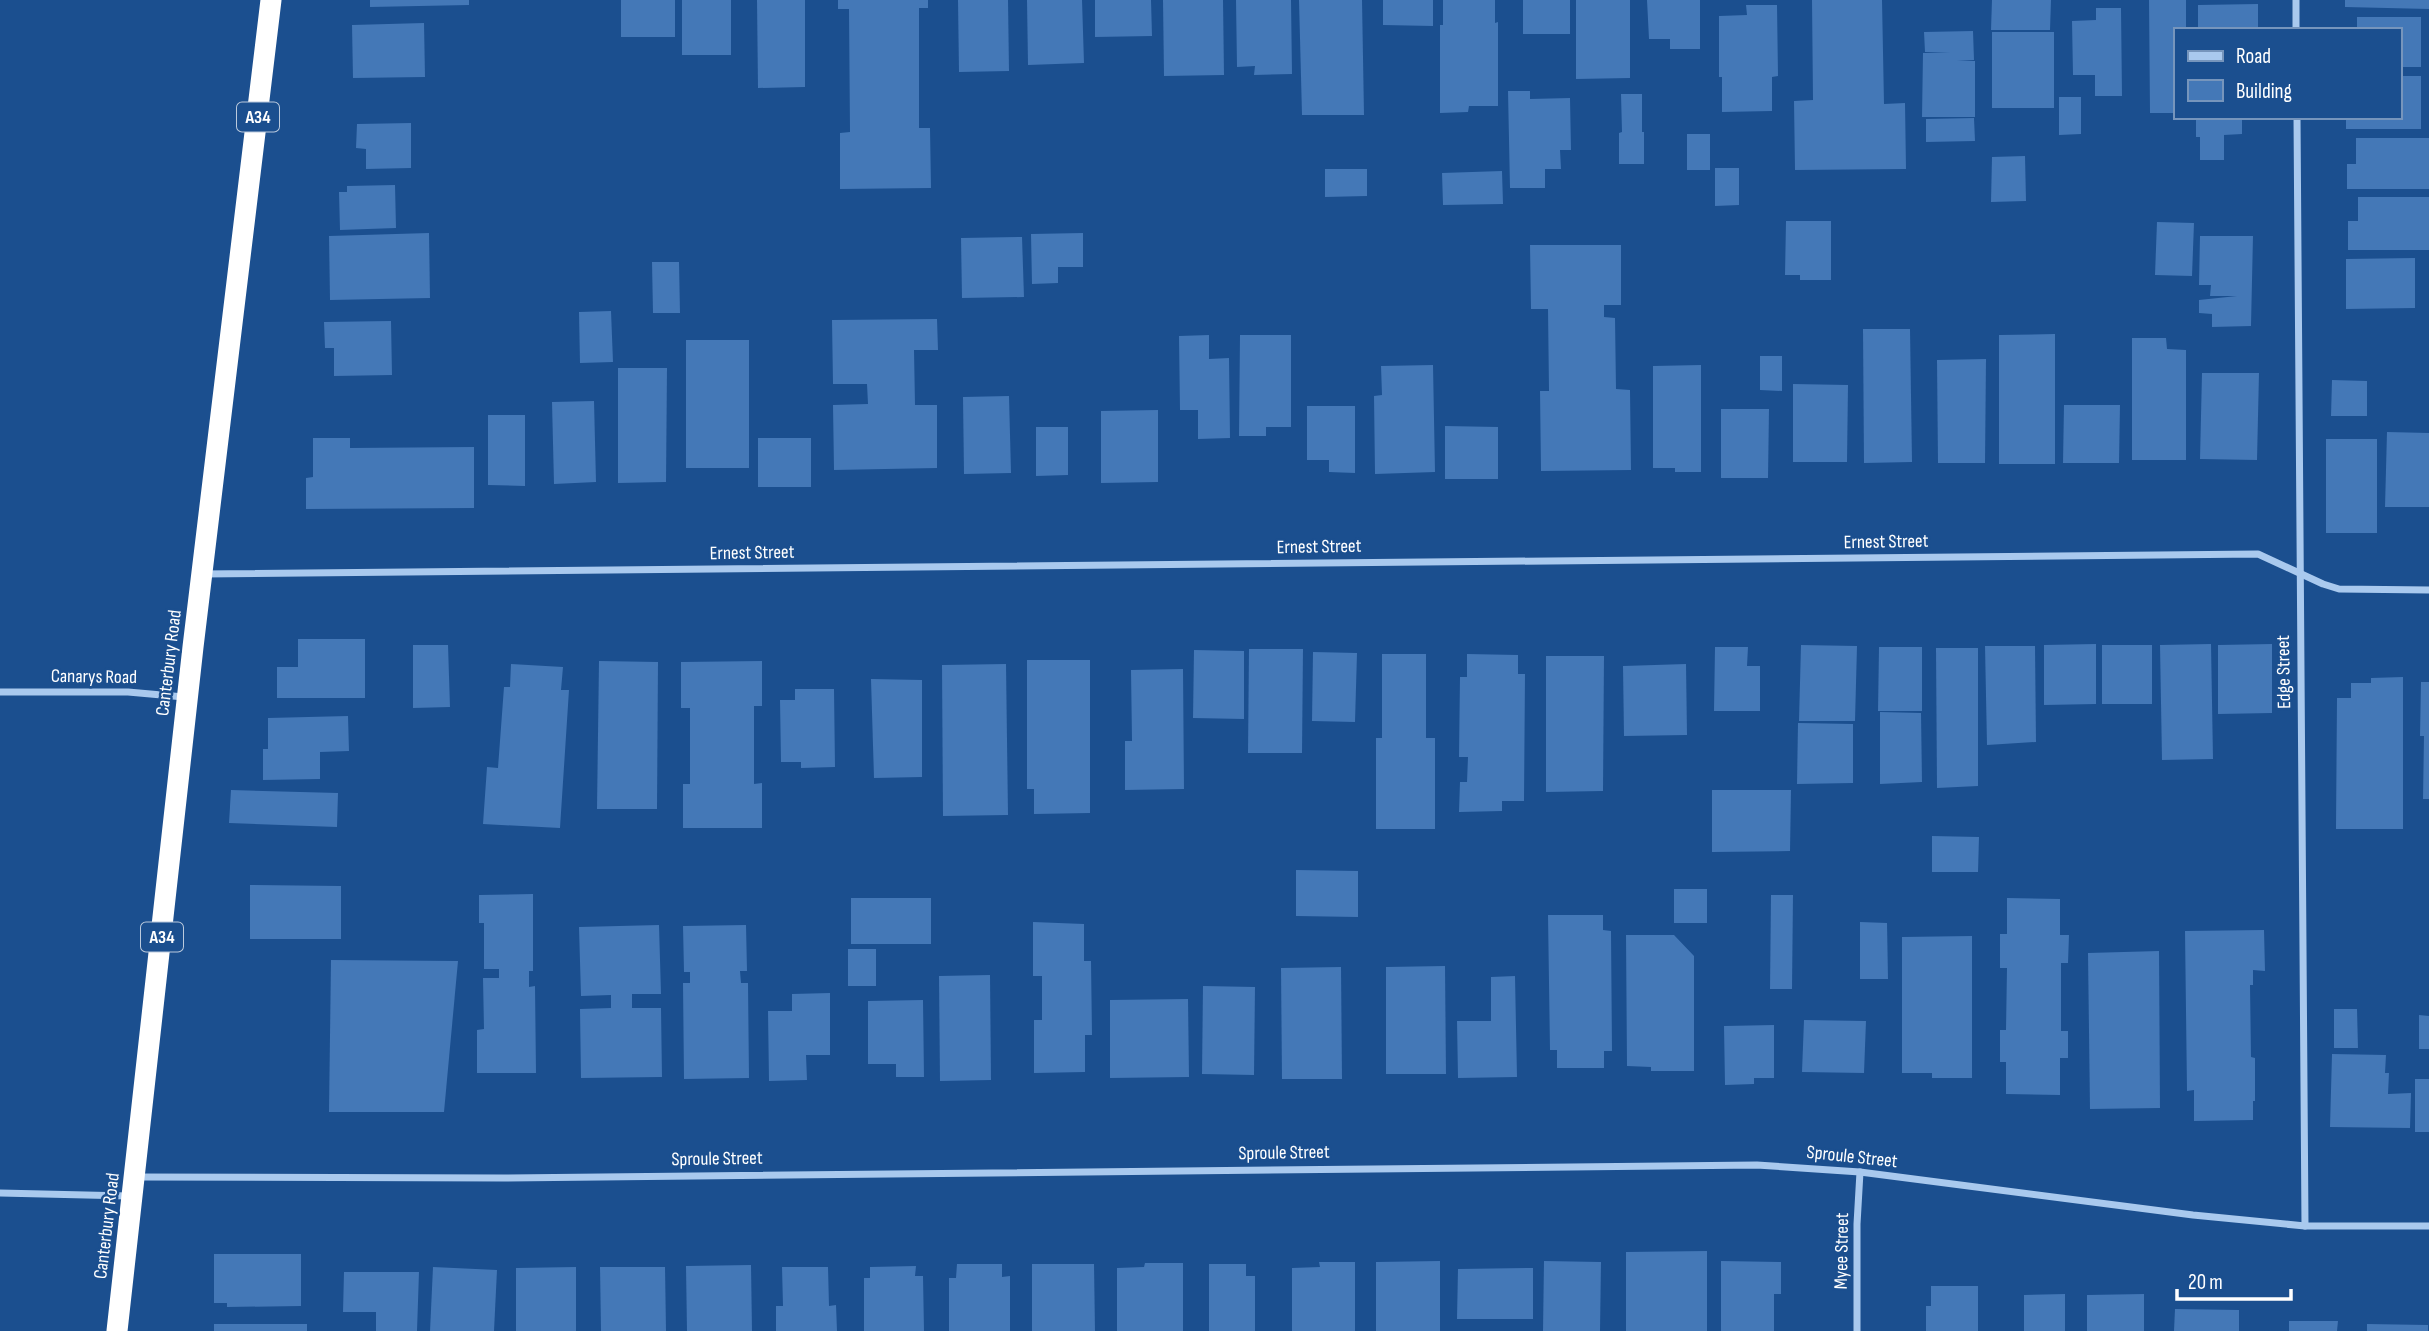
<svg xmlns="http://www.w3.org/2000/svg" width="2429" height="1331" viewBox="0 0 2429 1331" font-family="'Sofia Sans Condensed',sans-serif">
<style>
.building{fill:#4478b7}
.lines{fill:none;stroke-linecap:round;stroke-linejoin:round}
.street{stroke:#a9c9ee;stroke-width:7}
.highway{stroke:#fff;stroke-width:21}
.labels{text-anchor:middle;dominant-baseline:central;stroke-width:5;stroke-linejoin:round;paint-order:stroke}
.shield{fill:#1b4f8f;stroke:#bbcadd;stroke-width:2}
.shield-label{font-size:18px;font-weight:bold;fill:#fff}
.street-label{font-size:19px;fill:#fff;stroke:#1b4f8f}
</style>
<rect width="100%" height="100%" fill="#1b4f8f"/>
<g class="building">
<polygon points="370,0 469,0 469,5 370,7"/>
<rect x="621" y="0" width="54" height="37"/>
<rect x="682" y="0" width="49" height="55"/>
<polygon points="757,0 805,0 805,87 758,88"/>
<polygon points="838,0 928,0 928,8 919,8 919,128 930,128 931,188 840,189 840,133 850,132 849,9 838,9"/>
<polygon points="958,0 1008,0 1009,71 959,72"/>
<polygon points="1027,0 1082,0 1084,63 1028,65"/>
<polygon points="1095,0 1151,0 1152,36 1095,37"/>
<polygon points="1163,0 1223,0 1224,75 1164,76"/>
<polygon points="1236,0 1291,0 1292,74 1254,75 1255,66 1237,67"/>
<polygon points="1299,0 1362,0 1364,115 1302,115"/>
<polygon points="1383,0 1433,0 1433,26 1383,25"/>
<polygon points="1443,0 1495,0 1495,23 1498,22 1498,106 1469,106 1468,112 1440,113 1440,25 1443,25"/>
<rect x="1523" y="0" width="47" height="34"/>
<polygon points="1576,0 1630,0 1630,78 1576,79"/>
<polygon points="1647,0 1700,0 1700,49 1670,49 1670,39 1649,39"/>
<polygon points="1812,0 1882,0 1884,104 1905,103 1906,169 1795,170 1794,101 1813,100"/>
<polygon points="1992,0 2051,0 2050,30 1991,30"/>
<polygon points="2149,0 2186,0 2186,30 2175,30 2175,113 2150,113"/>
<polygon points="2345,0 2429,0 2429,9 2345,7"/>
<polygon points="2258,4 2258,30 2198,30 2198,5"/>
<polygon points="1746,5 1777,5 1778,76 1772,77 1772,111 1722,112 1722,77 1719,77 1719,16 1747,15"/>
<polygon points="2096,8 2121,8 2122,96 2095,96 2095,75 2073,75 2072,21 2096,20"/>
<polygon points="2357,17 2421,17 2421,67 2399,67 2399,30 2357,30"/>
<polygon points="424,23 425,77 353,78 352,25"/>
<polygon points="1973,31 1974,60 1957,61 1975,61 1975,117 1922,117 1923,53 1950,53 1925,52 1924,32"/>
<rect x="1992" y="32" width="62" height="76"/>
<polygon points="2399,76 2421,76 2421,129 2346,129 2346,117 2399,117"/>
<polygon points="1508,91 1530,91 1530,99 1570,98 1571,150 1560,150 1561,169 1545,169 1545,188 1510,188"/>
<polygon points="1621,94 1642,94 1642,132 1644,132 1644,164 1619,164 1619,133 1622,132"/>
<polygon points="2059,97 2081,97 2081,134 2059,135"/>
<polygon points="2196,117 2242,117 2242,134 2224,135 2224,160 2200,160 2200,137 2196,137"/>
<polygon points="1974,118 1975,141 1926,142 1926,119"/>
<polygon points="411,123 411,168 366,169 366,149 356,148 357,124"/>
<rect x="1687" y="134" width="23" height="36"/>
<polygon points="2356,138 2429,138 2429,189 2347,189 2347,164 2356,164"/>
<polygon points="2025,156 2026,201 1991,202 1992,157"/>
<polygon points="1715,168 1739,168 1739,205 1715,206"/>
<polygon points="1325,169 1367,169 1367,196 1325,197"/>
<polygon points="1502,171 1503,204 1443,205 1442,173"/>
<polygon points="395,185 396,228 340,230 339,192 347,192 347,186"/>
<polygon points="2358,197 2429,197 2429,250 2348,250 2348,221 2358,221"/>
<polygon points="1786,221 1831,221 1831,280 1800,280 1800,275 1785,275"/>
<polygon points="2157,222 2194,223 2192,276 2155,275"/>
<polygon points="429,233 430,298 330,300 329,236"/>
<polygon points="1083,233 1083,267 1058,267 1058,283 1032,284 1031,234"/>
<polygon points="2200,236 2253,236 2251,326 2212,327 2212,314 2199,313 2199,300 2237,296 2210,296 2211,285 2199,285"/>
<polygon points="1022,237 1024,297 962,298 961,238"/>
<polygon points="1530,245 1621,245 1621,305 1604,305 1604,317 1615,318 1616,389 1630,390 1631,470 1541,471 1540,391 1549,391 1548,309 1531,309"/>
<polygon points="2415,258 2415,308 2346,309 2346,259"/>
<polygon points="652,262 679,262 680,313 653,313"/>
<polygon points="611,311 613,362 580,363 579,312"/>
<polygon points="937,319 938,350 914,350 915,405 937,405 937,468 834,470 833,405 868,404 867,384 833,384 832,320"/>
<polygon points="391,321 392,375 334,376 334,348 325,348 324,322"/>
<polygon points="1863,329 1910,329 1912,462 1864,463"/>
<polygon points="2055,334 2055,464 1999,464 1999,335"/>
<polygon points="1209,335 1209,359 1229,358 1230,438 1198,439 1198,410 1180,410 1179,336"/>
<polygon points="1240,335 1291,335 1291,427 1266,427 1266,436 1239,436"/>
<polygon points="2132,338 2166,338 2167,349 2186,350 2186,460 2132,460"/>
<rect x="686" y="340" width="63" height="128"/>
<polygon points="1760,356 1782,356 1782,391 1760,390"/>
<polygon points="1986,359 1985,463 1938,463 1937,360"/>
<polygon points="1433,365 1435,472 1375,474 1374,396 1382,395 1381,366"/>
<polygon points="1701,365 1701,472 1675,472 1675,468 1653,468 1653,366"/>
<polygon points="618,368 667,368 666,482 618,483"/>
<polygon points="2202,373 2259,373 2257,460 2200,459"/>
<polygon points="2332,380 2367,381 2367,416 2331,416"/>
<polygon points="1793,384 1848,385 1847,462 1793,462"/>
<polygon points="1009,396 1011,473 964,474 963,397"/>
<polygon points="594,401 596,482 554,484 552,402"/>
<polygon points="2064,405 2120,405 2119,463 2063,463"/>
<polygon points="1307,406 1355,406 1355,473 1329,472 1329,460 1307,460"/>
<polygon points="1721,409 1769,409 1768,478 1721,478"/>
<polygon points="1158,410 1158,482 1101,483 1101,411"/>
<polygon points="488,415 525,415 525,486 488,485"/>
<polygon points="1445,426 1498,427 1498,479 1445,479"/>
<polygon points="1036,427 1068,427 1068,475 1036,476"/>
<polygon points="2387,432 2429,433 2429,507 2385,507"/>
<polygon points="313,438 350,438 350,448 474,447 474,508 306,509 306,478 313,477"/>
<rect x="758" y="438" width="53" height="49"/>
<rect x="2326" y="439" width="51" height="94"/>
<polygon points="298,639 365,639 365,698 277,698 277,667 298,667"/>
<polygon points="2096,644 2096,704 2044,705 2044,645"/>
<polygon points="2211,644 2213,759 2162,760 2160,645"/>
<polygon points="2272,644 2272,713 2218,714 2218,645"/>
<polygon points="413,645 448,645 450,707 413,708"/>
<polygon points="1801,645 1857,646 1855,721 1799,721"/>
<rect x="2102" y="645" width="50" height="59"/>
<polygon points="1985,646 2035,646 2036,742 1987,745"/>
<polygon points="1715,647 1748,647 1747,666 1760,666 1760,711 1714,711"/>
<polygon points="1879,647 1922,647 1922,711 1878,711"/>
<polygon points="1936,648 1978,648 1978,786 1937,788"/>
<polygon points="1249,649 1303,649 1302,753 1248,753"/>
<polygon points="1194,650 1244,651 1244,719 1193,718"/>
<polygon points="1313,652 1357,653 1355,722 1312,721"/>
<polygon points="1382,654 1426,654 1426,738 1435,738 1435,829 1376,829 1376,738 1382,738"/>
<polygon points="1467,654 1518,655 1518,674 1525,674 1524,801 1502,801 1502,811 1459,812 1460,782 1467,782 1468,757 1459,757 1460,677 1467,677"/>
<polygon points="1546,656 1604,656 1603,791 1546,792"/>
<polygon points="1027,660 1090,660 1090,813 1034,814 1034,789 1027,789"/>
<polygon points="599,661 658,662 657,809 597,809"/>
<polygon points="762,661 762,706 754,706 754,784 762,783 762,828 683,828 683,784 690,784 690,708 681,708 681,662"/>
<polygon points="511,664 563,667 561,690 569,690 560,828 483,824 487,767 498,768 504,687 510,687"/>
<polygon points="1006,664 1008,815 943,816 942,665"/>
<polygon points="1686,664 1687,735 1624,736 1623,666"/>
<polygon points="1183,669 1184,789 1125,790 1125,741 1132,741 1131,670"/>
<polygon points="2403,677 2403,829 2336,829 2337,698 2351,698 2351,683 2371,683 2371,678"/>
<polygon points="871,679 922,680 922,777 874,778"/>
<polygon points="2421,682 2429,682 2429,799 2423,799 2424,736 2420,736"/>
<polygon points="795,689 834,689 835,767 801,768 801,762 781,762 780,700 795,700"/>
<polygon points="1880,712 1921,713 1922,782 1880,784"/>
<polygon points="348,716 349,751 320,752 320,779 263,780 263,749 268,749 268,718"/>
<polygon points="1798,723 1853,724 1853,783 1797,784"/>
<polygon points="231,790 338,793 337,827 229,823"/>
<polygon points="1712,790 1791,790 1790,851 1712,852"/>
<polygon points="1932,836 1979,837 1978,872 1932,872"/>
<polygon points="1296,870 1358,871 1358,917 1296,916"/>
<polygon points="250,885 341,886 341,939 250,939"/>
<rect x="1674" y="889" width="33" height="34"/>
<polygon points="533,894 533,971 529,971 529,987 535,986 536,1073 477,1073 477,1030 484,1029 483,978 499,978 499,969 484,969 484,923 479,923 479,895"/>
<polygon points="1771,895 1793,895 1792,989 1770,989"/>
<rect x="851" y="898" width="80" height="46"/>
<polygon points="2007,898 2060,899 2060,935 2069,935 2068,963 2061,963 2061,1031 2068,1031 2068,1058 2060,1058 2060,1095 2006,1094 2006,1062 2000,1062 2000,1030 2006,1030 2007,968 2000,968 2000,934 2007,934"/>
<polygon points="1548,915 1603,915 1603,930 1611,931 1612,1051 1604,1051 1604,1068 1557,1068 1557,1050 1550,1050"/>
<polygon points="1033,922 1084,924 1084,961 1091,961 1092,1035 1085,1035 1085,1072 1034,1073 1034,1020 1042,1020 1042,976 1033,976"/>
<polygon points="1860,922 1887,923 1888,979 1860,979"/>
<polygon points="659,925 661,994 632,994 632,1008 661,1008 662,1077 581,1078 580,1009 611,1008 611,995 581,996 579,927"/>
<polygon points="746,925 747,971 740,971 741,983 748,983 749,1078 684,1079 683,983 690,983 690,972 684,972 683,926"/>
<polygon points="2264,930 2265,971 2253,970 2253,985 2250,985 2251,1057 2255,1058 2255,1101 2253,1101 2253,1120 2194,1121 2194,1090 2187,1091 2185,931"/>
<polygon points="1626,935 1674,935 1694,956 1694,1071 1651,1071 1651,1067 1627,1066"/>
<polygon points="1972,936 1972,1078 1932,1078 1932,1073 1902,1073 1902,937"/>
<rect x="848" y="949" width="28" height="37"/>
<polygon points="2159,951 2160,1108 2090,1109 2088,953"/>
<polygon points="331,960 458,961 444,1112 329,1112"/>
<polygon points="1445,966 1446,1074 1386,1074 1386,967"/>
<polygon points="1341,967 1342,1079 1282,1079 1281,968"/>
<polygon points="990,975 991,1080 940,1081 939,976"/>
<polygon points="1515,976 1517,1077 1458,1078 1457,1021 1491,1021 1491,977"/>
<polygon points="1203,986 1255,987 1254,1075 1202,1074"/>
<polygon points="830,993 830,1055 806,1055 807,1080 769,1081 768,1011 792,1011 792,994"/>
<polygon points="1188,999 1189,1077 1110,1078 1110,1000"/>
<polygon points="923,1000 924,1077 896,1077 896,1064 868,1064 868,1001"/>
<polygon points="2334,1009 2357,1009 2358,1048 2334,1048"/>
<polygon points="2419,1015 2429,1016 2429,1049 2419,1049"/>
<polygon points="1804,1020 1866,1021 1864,1073 1802,1072"/>
<polygon points="1774,1025 1774,1078 1754,1078 1754,1084 1725,1085 1724,1026"/>
<polygon points="2332,1054 2386,1055 2385,1073 2389,1073 2388,1094 2411,1093 2410,1128 2330,1127"/>
<rect x="2415" y="1079" width="14" height="53"/>
<polygon points="1707,1251 1707,1331 1626,1331 1626,1252"/>
<polygon points="214,1254 301,1254 301,1306 227,1307 227,1303 214,1303"/>
<polygon points="1440,1261 1440,1331 1376,1331 1376,1262"/>
<polygon points="1544,1261 1601,1262 1600,1331 1543,1331"/>
<polygon points="1721,1261 1781,1262 1781,1294 1774,1294 1774,1331 1721,1331"/>
<polygon points="1319,1262 1355,1262 1355,1331 1292,1331 1292,1268 1320,1267"/>
<polygon points="1145,1263 1183,1263 1183,1331 1117,1331 1117,1268 1144,1267"/>
<polygon points="957,1264 1002,1264 1002,1277 1010,1276 1010,1331 949,1331 949,1278 956,1278"/>
<polygon points="1032,1264 1094,1264 1095,1331 1032,1331"/>
<polygon points="1209,1264 1246,1264 1246,1276 1255,1276 1255,1331 1209,1331"/>
<polygon points="751,1265 752,1331 687,1331 686,1266"/>
<polygon points="916,1266 915,1276 923,1276 924,1331 864,1331 864,1278 870,1278 870,1267"/>
<polygon points="433,1267 497,1270 494,1331 430,1331"/>
<polygon points="576,1267 576,1331 516,1331 516,1268"/>
<polygon points="600,1267 665,1267 666,1331 601,1331"/>
<polygon points="782,1267 828,1267 829,1306 836,1305 837,1331 776,1331 776,1306 783,1306"/>
<polygon points="1533,1268 1533,1319 1457,1319 1458,1269"/>
<polygon points="344,1272 419,1272 417,1331 376,1331 376,1312 343,1312"/>
<polygon points="1931,1286 1978,1286 1978,1331 1926,1331 1926,1306 1931,1306"/>
<polygon points="2065,1294 2065,1331 2024,1331 2024,1295"/>
<polygon points="2144,1294 2144,1331 2087,1331 2087,1295"/>
<polygon points="2175,1309 2239,1310 2239,1331 2174,1331"/>
<polygon points="2289,1321 2338,1321 2337,1331 2289,1331"/>
<rect x="214" y="1324" width="93" height="7"/>
<polygon points="2367,1324 2428,1325 2428,1331 2367,1331"/>
</g>
<g class="lines">
<g class="street">
<polyline points="2296,0 2296,30"/>
<polyline points="2297,117 2305,1226"/>
<polyline points="203,574 2258,554 2323,584 2339,589 2429,590"/>
<polyline points="0,692 128,692 184,697"/>
<polyline points="136,1177 504,1178 1757,1165 1860,1172 2193,1215 2305,1226 2429,1226"/>
<polyline points="0,1193 129,1196"/>
<polyline points="1857,1331 1857,1224 1860,1172"/>
</g>
<polyline class="highway" points="117,1331 193,647 271,0"/>
</g>
<g class="labels">
<g class="shield">
<rect x="237" y="102.5" width="42" height="29" rx="5"/>
<rect x="141" y="922.5" width="42" height="29" rx="5"/>
</g>
<g class="shield-label">
<text x="258" y="117">A34</text>
<text x="162" y="937">A34</text>
</g>
<g class="street-label">
<text transform="translate(1886 542) rotate(-1)">Ernest Street</text>
<text transform="translate(1319 547) rotate(-1)">Ernest Street</text>
<text transform="translate(752 553) rotate(-1)">Ernest Street</text>
<text transform="translate(169 663) rotate(-83)">Canterbury Road</text>
<text transform="translate(2284 672) rotate(-91)">Edge Street</text>
<text transform="translate(94 677) rotate(1)">Canarys Road</text>
<text transform="translate(1284 1153) rotate(-1)">Sproule Street</text>
<text transform="translate(1852 1157) rotate(6)">Sproule Street</text>
<text transform="translate(717 1159) rotate(-1)">Sproule Street</text>
<text transform="translate(107 1226) rotate(-83)">Canterbury Road</text>
<text transform="translate(1842 1251) rotate(-89)">Myee Street</text>
</g>
</g>
<rect x="2174" y="28" width="228" height="91" fill="#1b4f8f" stroke="#7695bc" stroke-width="2"/>
<rect x="2188" y="51" width="35" height="10" fill="#a9c9ee" stroke="#7695bc" stroke-width="2"/>
<text x="2236" y="63" font-size="21" fill="#ffffff">Road</text>
<rect x="2188" y="80" width="35" height="21" fill="#4478b7" stroke="#7695bc" stroke-width="2"/>
<text x="2236" y="98" font-size="21" fill="#ffffff">Building</text>
<path d="M2177 1289v10h114v-10" fill="none" stroke="#ffffff" stroke-width="3.5"/>
<text x="2188" y="1289" font-size="21" fill="#ffffff" stroke="#1b4f8f" stroke-width="5" paint-order="stroke">20 m</text>
</svg>
